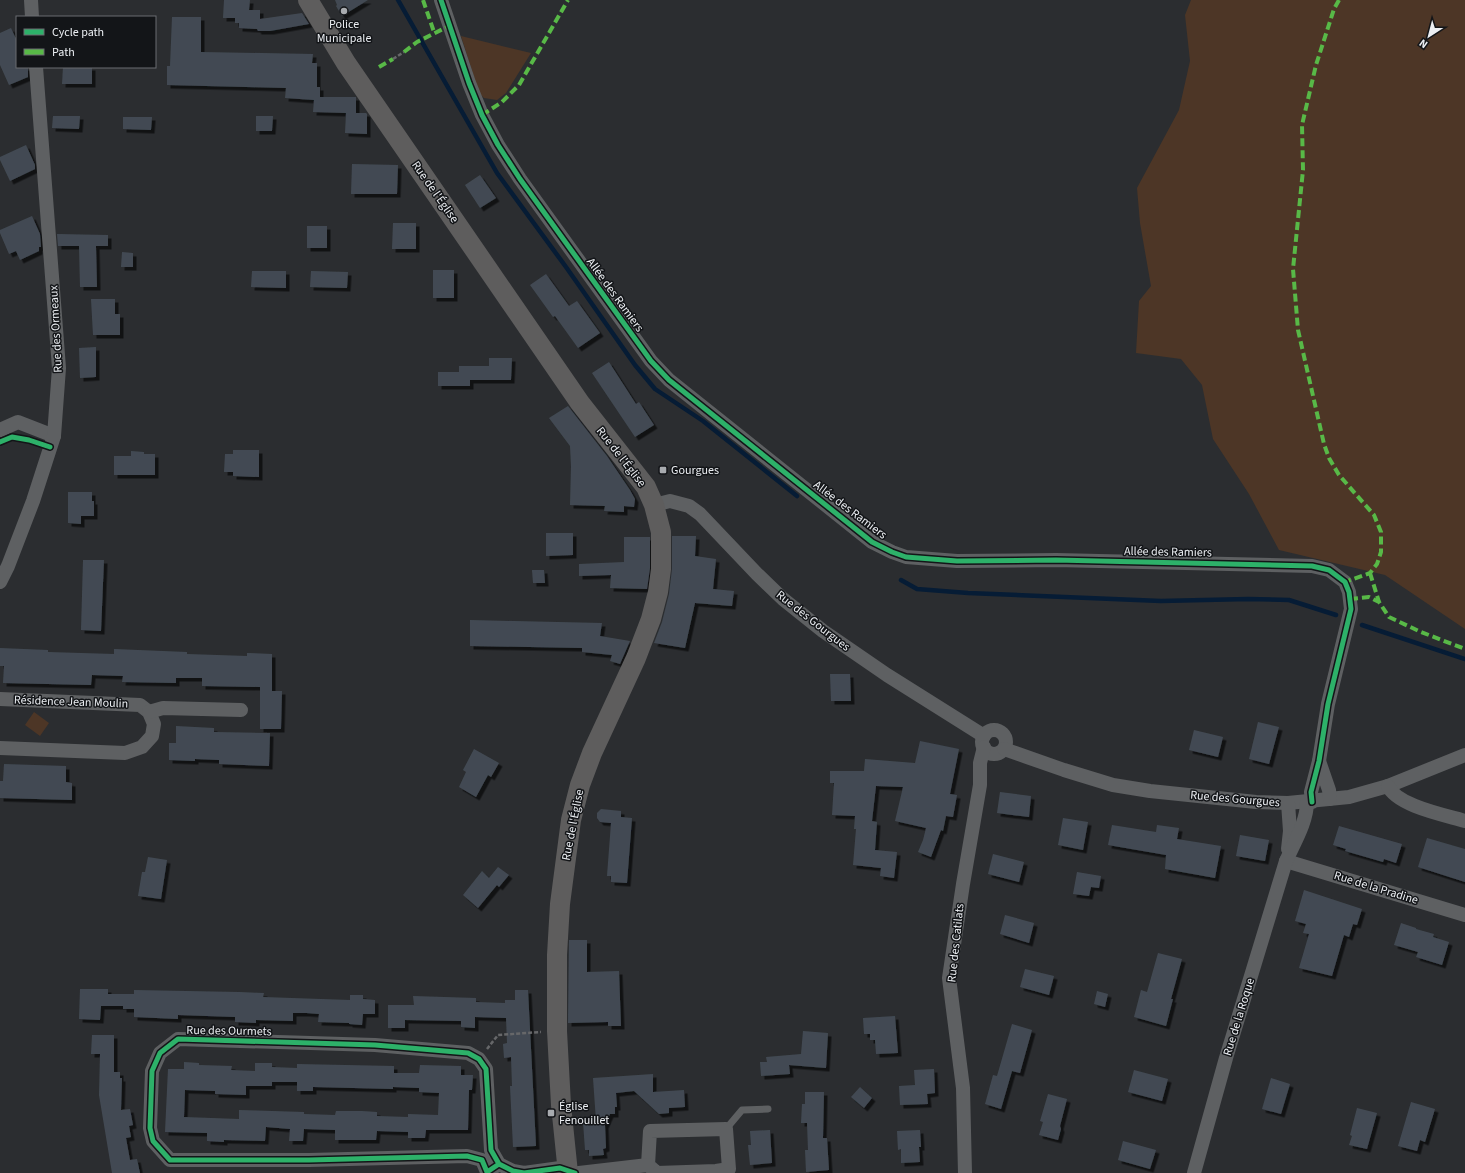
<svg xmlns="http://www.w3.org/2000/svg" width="1465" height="1173" viewBox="0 0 1465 1173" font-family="'Source Sans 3',sans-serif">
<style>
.green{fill:#4d3626}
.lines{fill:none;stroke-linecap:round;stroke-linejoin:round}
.stream{stroke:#061c35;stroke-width:4.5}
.building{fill:#424a53;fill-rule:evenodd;filter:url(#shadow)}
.path{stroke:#666769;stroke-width:2.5;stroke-dasharray:4 2;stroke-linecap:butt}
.service{stroke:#5e6062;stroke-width:7}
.minor{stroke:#5e6062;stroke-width:14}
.secondary{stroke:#5e5d5d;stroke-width:20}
.quiet{stroke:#58b947;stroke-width:4;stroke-dasharray:8 4;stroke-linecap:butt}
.cycleway-casing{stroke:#131518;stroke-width:8}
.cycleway{stroke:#2db169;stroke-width:5}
.poi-dot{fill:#a8abaf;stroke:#131518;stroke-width:1.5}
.labels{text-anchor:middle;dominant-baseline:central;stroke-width:3;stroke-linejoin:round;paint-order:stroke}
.poi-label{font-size:12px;fill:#eceff3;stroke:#131518;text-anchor:start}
.street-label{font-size:12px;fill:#eceff3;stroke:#131518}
</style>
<defs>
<filter id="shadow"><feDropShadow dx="3.5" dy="3.5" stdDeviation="0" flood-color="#0009"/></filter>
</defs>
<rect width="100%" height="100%" fill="#2b2d30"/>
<g class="green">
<polygon points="1191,0 1465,0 1465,629 1385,575 1279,550 1249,494 1213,439 1202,385 1181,359 1136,353 1139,301 1151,286 1140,223 1137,188 1179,110 1190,61 1185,15"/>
<polygon points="461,36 531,53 506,93 497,100 484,98 479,93"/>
<polygon points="34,712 49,723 40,736 25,725"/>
</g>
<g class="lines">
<g class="stream">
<polyline points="398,0 497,173 566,267 635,365 655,389 703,421 797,496"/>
<polyline points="901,580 917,589 968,593 1161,601 1248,599 1289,600 1336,615"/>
<polyline points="1362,625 1465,659"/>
</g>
</g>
<g class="building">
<polygon points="224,0 250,0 249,10 260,10 260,19 302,13 309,24 270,31 258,31 257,29 239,28 239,23 235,23 235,18 223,18"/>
<polygon points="335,0 368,0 342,16 336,6 337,5"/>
<polygon points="172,17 201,17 201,52 313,54 312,63 317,63 317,87 320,87 320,97 356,97 356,113 366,113 367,114 367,134 345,133 346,113 313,112 314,100 285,98 286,88 167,85 167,66 170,66"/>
<polygon points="11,28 17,41 17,67 28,67 28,77 9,85 0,65 0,33"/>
<polygon points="63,67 92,67 92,84 62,84"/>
<polygon points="53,116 80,116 79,129 52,128"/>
<polygon points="256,116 273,116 272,131 256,131"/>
<polygon points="123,117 152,117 151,130 123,129"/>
<polygon points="26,145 35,165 35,169 10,181 0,160 0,157"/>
<polygon points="352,164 398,165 397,194 351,194"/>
<polygon points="480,175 496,198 480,208 465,185"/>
<polygon points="32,216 40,234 41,247 39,247 39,251 20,260 16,251 9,254 0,233 0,230"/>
<polygon points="393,223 416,223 416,249 392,249"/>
<rect x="307" y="226" width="20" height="22"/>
<polygon points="57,234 108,235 108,246 96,246 97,287 80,287 79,246 58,246"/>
<polygon points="122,252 133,253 133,267 121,267"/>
<rect x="433" y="270" width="21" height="28"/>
<polygon points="252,271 286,271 286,288 251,287"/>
<polygon points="311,271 348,272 347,288 310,287"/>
<polygon points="546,274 569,306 577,301 600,333 578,348 555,316 553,317 530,285"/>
<polygon points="91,299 115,299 115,314 120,314 120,335 93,335"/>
<polygon points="96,347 96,377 80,378 79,348"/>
<polygon points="489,358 512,358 511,380 470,380 470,386 438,386 438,372 459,372 459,366 489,366"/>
<polygon points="609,362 636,404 639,402 654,425 635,437 592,373"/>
<polygon points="568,406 607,456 630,490 635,499 634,507 624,506 624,512 604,511 605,506 570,505 571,466 570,446 549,418"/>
<polygon points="233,450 259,450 259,477 233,476 233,472 224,472 225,454 233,454"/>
<polygon points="131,451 144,452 144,454 155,454 155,475 114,475 114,456 131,456"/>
<polygon points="68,492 92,492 92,501 94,501 94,516 81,516 81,524 68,523"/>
<polygon points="546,533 573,533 573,555 546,556"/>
<polygon points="672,536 696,536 695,556 716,559 713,589 734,591 732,606 695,603 685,648 654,643 662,622 669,594 672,569"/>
<polygon points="624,537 650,537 650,568 647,589 610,588 611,575 579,576 579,564 624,562"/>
<polygon points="83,560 104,560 101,631 81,630"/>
<polygon points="532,570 544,570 545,583 533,583"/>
<polygon points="470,620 602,623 600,636 630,641 620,664 610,661 612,655 582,652 582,648 470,646"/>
<polygon points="0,648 48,650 48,652 114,654 114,649 187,652 187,654 247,656 247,653 272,654 272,691 282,691 281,729 260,729 260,687 202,686 202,678 176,678 176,683 122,682 123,676 92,675 91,685 3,683 4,666 0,666"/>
<polygon points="830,674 850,674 851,701 831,701"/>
<polygon points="1258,722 1279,727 1269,764 1249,759"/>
<polygon points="176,726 214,728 214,732 270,733 269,766 219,764 219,760 195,759 195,761 169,760 169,743 176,743"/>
<polygon points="1194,730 1223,737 1218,757 1189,750"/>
<polygon points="920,741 959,749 950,794 957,795 953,817 946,816 943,831 941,830 931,857 918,852 923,840 926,828 895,821 903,787 876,786 872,821 877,822 875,850 897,852 894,878 880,876 881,868 853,865 856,829 854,829 855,816 832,815 834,783 830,783 830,771 864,771 865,759 915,763"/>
<polygon points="474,749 499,763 491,777 488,775 476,797 459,787 466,772 463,770"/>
<polygon points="4,764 66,766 66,782 72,783 72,800 0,798 0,781 3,781"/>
<polygon points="1000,792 1031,796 1029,817 997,813"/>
<polygon points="601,809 621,811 621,817 632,818 627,883 611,882 611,876 607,876 611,823 600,822 597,818 597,813"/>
<polygon points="1063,818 1088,822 1083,850 1058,845"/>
<polygon points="1112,825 1156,832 1157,825 1179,828 1177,839 1221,846 1215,878 1165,869 1166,855 1108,845"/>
<polygon points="1339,826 1402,844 1396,863 1384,859 1383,862 1345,851 1346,849 1333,845"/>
<polygon points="1240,835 1269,840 1265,861 1236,856"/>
<polygon points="1427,838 1465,849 1465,882 1418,867"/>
<polygon points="993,854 1024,862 1019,882 988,874"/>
<polygon points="148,857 167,860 161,899 138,896 142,872 145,872"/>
<polygon points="498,867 509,875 499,887 497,885 478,908 463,895 482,871 489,878"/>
<polygon points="1077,872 1101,876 1099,888 1091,887 1089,896 1073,894"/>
<polygon points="1304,890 1362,909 1357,925 1353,924 1349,937 1344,935 1332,976 1299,968 1309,934 1303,933 1306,924 1295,921"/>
<polygon points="1005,915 1034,923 1029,943 1000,934"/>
<polygon points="1401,923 1416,928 1416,929 1434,934 1433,937 1449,942 1442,965 1416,957 1418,952 1394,945"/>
<polygon points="569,940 587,940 587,972 619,971 621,1026 608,1026 608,1022 568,1023"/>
<polygon points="1158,953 1182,959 1171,999 1173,999 1166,1026 1134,1017 1141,990 1147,992"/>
<polygon points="1025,969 1054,976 1049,995 1020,987"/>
<polygon points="80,989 108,989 108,994 134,994 134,990 239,992 264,993 263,997 350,1000 350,995 363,995 363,999 375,1000 375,1014 363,1014 362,1025 349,1024 349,1023 318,1022 319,1014 306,1013 293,1013 293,1021 256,1020 256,1023 235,1022 235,1017 178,1015 178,1019 134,1017 134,1009 123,1009 123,1006 101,1006 100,1020 79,1019"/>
<polygon points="515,990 528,990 536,1146 513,1147 510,1086 512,1086 511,1057 504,1058 503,1044 507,1043 506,1018 475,1017 475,1028 461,1027 461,1021 405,1020 405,1028 388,1028 388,1005 414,1005 413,996 476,998 476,1002 505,1003 505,1000 515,1000"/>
<polygon points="1097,991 1108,994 1105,1007 1094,1004"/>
<polygon points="895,1016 898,1053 876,1054 875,1040 870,1040 870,1034 864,1034 863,1018"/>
<polygon points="1012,1024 1032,1030 1020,1073 1012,1071 1001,1109 985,1104 993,1075 997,1076"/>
<polygon points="803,1031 828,1033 826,1068 789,1065 790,1074 761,1076 760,1062 767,1062 766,1057 801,1054"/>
<polygon points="92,1035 114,1035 114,1072 120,1072 120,1078 122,1078 121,1110 130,1109 133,1125 129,1126 131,1137 126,1138 130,1160 137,1159 140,1173 112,1173 99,1095 100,1054 91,1054"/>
<path d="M184 1062 199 1063V1065L232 1066 231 1070 255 1071V1063H272V1067L297 1068V1064L394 1066V1073H419L420 1065 461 1066V1075H473L472 1090H469L468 1130H426L425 1138H408V1132L377 1131 376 1140H335V1130L304 1129 303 1141H289L290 1129 266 1127 265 1141 224 1140V1142L207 1141V1133L165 1132 168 1069H184ZM272 1082H297V1091H313V1087L393 1089V1087L419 1088V1092L439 1093 438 1115 408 1114V1117L377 1116V1112L362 1111H336L335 1115 304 1114V1112L239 1110V1119L184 1117 185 1090 215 1091V1094L246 1095V1086H272Z"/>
<polygon points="934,1069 935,1093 927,1094 928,1104 900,1105 899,1086 915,1085 914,1070"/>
<polygon points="1134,1070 1168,1079 1162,1101 1128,1092"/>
<polygon points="653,1074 653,1092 684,1090 685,1107 669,1108 669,1113 659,1114 634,1091 616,1093 617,1107 615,1107 615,1114 610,1114 605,1125 606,1148 603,1149 604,1155 589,1156 589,1150 585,1150 583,1122 596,1121 593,1078"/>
<polygon points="1271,1078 1290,1084 1281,1114 1262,1109"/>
<polygon points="860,1087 872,1098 864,1108 851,1097"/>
<polygon points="805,1092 824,1092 823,1138 827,1138 829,1170 806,1172 805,1150 808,1150 807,1123 801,1123 802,1104 805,1104"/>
<polygon points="1048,1094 1067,1099 1060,1126 1061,1129 1058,1140 1039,1135 1043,1122 1040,1121"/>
<polygon points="1411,1102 1435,1109 1425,1142 1420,1140 1417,1151 1398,1146"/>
<polygon points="1357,1108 1377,1113 1367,1149 1349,1145 1352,1136 1350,1135"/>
<polygon points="770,1130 772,1163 750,1165 748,1145 751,1145 750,1131"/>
<polygon points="920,1130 921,1147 919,1147 920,1162 901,1163 901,1149 898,1150 897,1131"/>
<polygon points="1123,1141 1156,1150 1150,1169 1118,1160"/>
</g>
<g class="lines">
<g class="path">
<polyline points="393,59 404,52"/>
<polyline points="487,1049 498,1035 541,1032"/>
</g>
<polyline class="service" points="726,1129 742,1110 768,1109"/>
<g class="minor">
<polyline points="31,0 32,17"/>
<polyline points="441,0 469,83 482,115 498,145 520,179 651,361 669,380 872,542 892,552 906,557 957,561 1056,560 1312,566 1329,570 1345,582 1349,592 1351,609 1328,704 1319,761 1311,792 1312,802"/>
<polyline points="0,430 18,422 54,436"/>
<polyline points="654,505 670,501 689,506 700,514 757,574 783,599 823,631 887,675 984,736"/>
<polyline points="0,582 8,566 33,501 54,436 59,368 36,67"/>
<polyline points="0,699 140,705 149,712 154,724 152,736 142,747 125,753 0,748"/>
<polyline points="149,712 163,708 241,710"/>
<circle cx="994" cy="742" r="12"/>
<polyline points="1004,749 1064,770 1113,785 1150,791 1256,802 1288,803 1349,797 1388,786 1465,755"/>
<polyline points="1319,761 1329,790 1330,799"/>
<path d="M1388 786C1397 806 1445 815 1465 821"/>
<polyline points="1288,803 1290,831 1288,849"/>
<polyline points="1286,861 1465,915"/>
<polygon points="726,1129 729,1169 716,1171 657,1173 648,1165 650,1131"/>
<polyline points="499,1164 487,1172 482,1160 467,1156 309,1160 170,1160 153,1141 150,1128 152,1071 160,1053 178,1039 375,1045 468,1053 479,1059 486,1069 491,1150 499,1164 513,1171 524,1173 560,1168 575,1173"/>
<polyline points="579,1173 648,1165"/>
<polyline points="965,1173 963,1088 949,978 963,884 980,785 980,763 984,747"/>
<path d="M1194 1173 1226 1058 1286 861C1294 843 1307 822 1307 802"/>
</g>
<polyline class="secondary" points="308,0 346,63 580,403 646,487 654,505 661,532 661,569 658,592 651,619 636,658 592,753 580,785 571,820 560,904 557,955 557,1031 561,1105 568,1173"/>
<g class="quiet">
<polyline points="423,0 434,32"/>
<polyline points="1339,0 1334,9 1316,65 1302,125 1303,170 1293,269 1298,330 1324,444 1329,458 1339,475 1374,515 1381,532 1381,552 1377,564 1370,573 1345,582"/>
<polyline points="404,52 417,42 449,26"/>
<polyline points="379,67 393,59"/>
<polyline points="482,115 502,102 519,85 568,0"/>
<polyline points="1370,573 1379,602"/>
<polyline points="1350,599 1369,597 1379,602 1389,617 1421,632 1465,649"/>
</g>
<g class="cycleway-casing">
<g id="cycleway">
<polyline points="441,0 469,83 482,115 498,145 520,179 651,361 669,380 872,542 892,552 906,557 957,561 1056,560 1312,566 1329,570 1345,582 1349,592 1351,609 1328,704 1319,761 1311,792 1312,802"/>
<polyline points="0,442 12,437 29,440 50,447"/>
<polyline points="499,1164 487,1172 482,1160 467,1156 309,1160 170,1160 153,1141 150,1128 152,1071 160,1053 178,1039 375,1045 468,1053 479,1059 486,1069 491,1150 499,1164 513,1171 524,1173 560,1168 575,1173"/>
</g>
</g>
<use href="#cycleway" class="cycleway"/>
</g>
<g class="poi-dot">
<circle cx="344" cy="11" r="4"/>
<rect x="659" y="466" width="8" height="8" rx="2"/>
<rect x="547" y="1109" width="8" height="8" rx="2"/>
</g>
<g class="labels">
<g class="poi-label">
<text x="344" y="24" text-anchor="middle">Police<tspan x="344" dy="14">Municipale</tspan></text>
<text x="671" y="470">Gourgues</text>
<text x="559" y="1106">Église<tspan x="559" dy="14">Fenouillet</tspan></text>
</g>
<g class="street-label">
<text transform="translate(435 192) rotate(55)">Rue de l'Église</text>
<text transform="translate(615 295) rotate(54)">Allée des Ramiers</text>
<text transform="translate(56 329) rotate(-93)">Rue des Ormeaux</text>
<text transform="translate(621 457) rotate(52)">Rue de l'Église</text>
<text transform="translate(850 510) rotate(37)">Allée des Ramiers</text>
<text transform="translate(1168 552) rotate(1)">Allée des Ramiers</text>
<text transform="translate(813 621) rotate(38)">Rue des Gourgues</text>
<text transform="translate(71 702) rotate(2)">Résidence Jean Moulin</text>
<text transform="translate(1235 799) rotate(5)">Rue des Gourgues</text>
<text transform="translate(573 825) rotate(-79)">Rue de l'Église</text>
<text transform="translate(1376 888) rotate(17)">Rue de la Pradine</text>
<text transform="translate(956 943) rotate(-84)">Rue des Catilats</text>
<text transform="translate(1239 1017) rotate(-73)">Rue de la Roque</text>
<text transform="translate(229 1031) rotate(1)">Rue des Ourmets</text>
</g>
</g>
<rect x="16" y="16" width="140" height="52" fill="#131518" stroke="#6a6c70"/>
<rect x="24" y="29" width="20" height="6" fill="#2db169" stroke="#6a6c70"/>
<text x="52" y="36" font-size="12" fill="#eceff3">Cycle path</text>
<rect x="24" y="49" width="20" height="6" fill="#58b947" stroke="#6a6c70"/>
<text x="52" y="56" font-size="12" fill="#eceff3">Path</text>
<g transform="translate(1429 36) rotate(216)" stroke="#131518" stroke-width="3" paint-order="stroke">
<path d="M0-3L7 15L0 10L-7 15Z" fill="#eceff3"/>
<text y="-6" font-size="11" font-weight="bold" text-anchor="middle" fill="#eceff3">N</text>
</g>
</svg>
